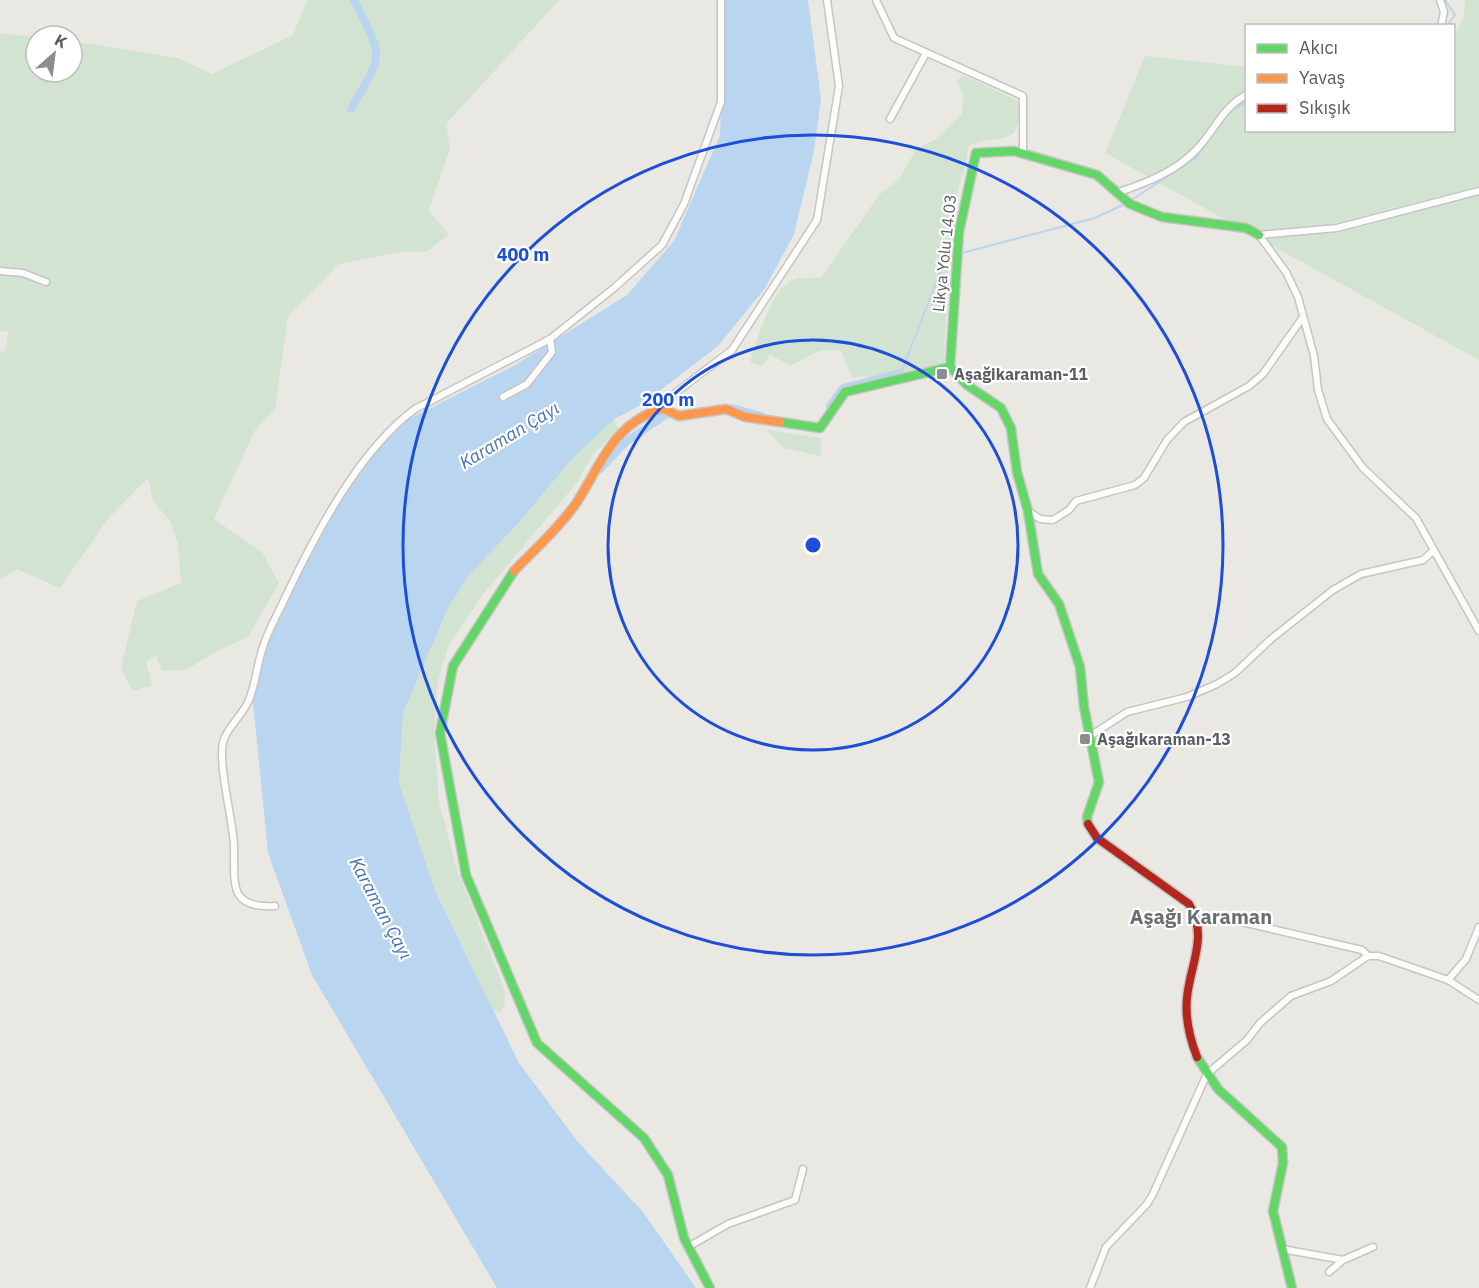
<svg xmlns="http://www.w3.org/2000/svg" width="1479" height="1288" viewBox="0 0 1479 1288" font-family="'IBM Plex Sans',sans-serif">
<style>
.green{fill:#d2e4d1}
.water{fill:#bad5f0}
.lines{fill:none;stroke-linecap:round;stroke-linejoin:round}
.stream{stroke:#bad5f0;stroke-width:2}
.canal{stroke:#bad5f0;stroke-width:8}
.street-casing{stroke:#c5c5c5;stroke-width:9}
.fast-casing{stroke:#c5c5c3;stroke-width:11}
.slow-casing{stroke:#c5c5c3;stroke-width:11}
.jam-casing{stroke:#c5c5c3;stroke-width:11}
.street{stroke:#fcfcfb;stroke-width:6}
.fast{stroke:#63d668;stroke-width:8}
.slow{stroke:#ff974d;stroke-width:8}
.jam{stroke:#b3261e;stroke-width:8}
.ring{fill:none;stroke:#1d4ed8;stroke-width:3}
.poi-dot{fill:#8b8d8e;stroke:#fff;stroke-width:2}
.labels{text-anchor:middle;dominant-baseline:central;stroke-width:4.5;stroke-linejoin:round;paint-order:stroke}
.street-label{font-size:16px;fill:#595c60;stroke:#fff}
.poi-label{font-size:16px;font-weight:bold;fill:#595c60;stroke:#fff;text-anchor:start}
.water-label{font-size:18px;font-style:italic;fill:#4a73ad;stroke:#fff}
.quarter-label{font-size:20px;font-weight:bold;fill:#6a6e72;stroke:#fff}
.centre{fill:#1d4ed8;stroke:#fff;stroke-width:3}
.ring-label{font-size:18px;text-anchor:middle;font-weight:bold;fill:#1d4ed8;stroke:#fff;stroke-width:4.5;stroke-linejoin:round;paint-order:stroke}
</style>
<rect width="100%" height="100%" fill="#e9e8e3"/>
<g class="green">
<polygon points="307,0 559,0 446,124 450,148 429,210 449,235 426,252 400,252 339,264 288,316 275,409 255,430 214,519 262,552 279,583 248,637 215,652 186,670 162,671 156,656 146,662 152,685 132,691 121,667 137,601 181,583 178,544 170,521 153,501 148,478 107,520 60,588 17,569 0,580 0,353 6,350 8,332 0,331 0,33 36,37 36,72 72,72 72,41 178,58 212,74 293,35"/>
<polygon points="1465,0 1479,0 1479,360 1105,153 1145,56 1246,67 1246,130 1454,130 1454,37 1464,17"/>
<path d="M963 75 1018 101 1020 118 1014 133C995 144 985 137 968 146 968 166 959 181 956 200 947 254 946 309 944 364L869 384 865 376 852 378 841 351C819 346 808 358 790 366L770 354 762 366 750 362C757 340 769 295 789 282 798 276 811 278 821 278L879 195 899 179 917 148 935 140 962 114 963 96 957 81Z"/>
<polygon points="614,419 618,429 592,456 578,481 481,597 449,645 438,681 434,733 439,802 456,867 505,991 505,1004 500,1012 493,1011 436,893 399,783 403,713 448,608 469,575 515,527 572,459"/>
<polygon points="767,430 821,438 821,456 784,448"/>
</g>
<polygon class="water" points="724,0 808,0 821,99 814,151 794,234 765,288 718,346 641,405 614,419 572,459 515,527 469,575 448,608 403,713 399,783 436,893 519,1063 578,1142 643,1212 696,1288 497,1288 312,975 268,853 253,703 271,625 341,489 395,426 515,365 627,295 674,241 720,135"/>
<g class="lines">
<g class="stream">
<polyline points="1445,0 1455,15 1447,26"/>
<polyline points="1231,110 1246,102"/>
<polyline points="1130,201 1196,158 1208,141"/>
<polyline points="962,253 1095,218 1125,204"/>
<polyline points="901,373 946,257 950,256"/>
</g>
<g class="canal">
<path d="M351 109C385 51 383 59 354 0"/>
<polyline points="830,406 843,388 901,373"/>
<polyline points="732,408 762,416"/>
<polyline points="600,469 627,441 667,414"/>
</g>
<g class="street-casing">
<g id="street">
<polyline points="876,0 894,38 1023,96 1023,154"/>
<polyline points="1440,0 1444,12 1441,26"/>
<polyline points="890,119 926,53"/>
<path d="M1119 192C1146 183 1177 171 1197 149 1215 130 1222 108 1246 95"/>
<polyline points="1259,235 1286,272 1298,297 1314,356 1318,390 1327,419 1363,468 1416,518 1479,631"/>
<polyline points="1259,235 1337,228 1479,191"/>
<polyline points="0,271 23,273 46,282"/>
<polyline points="503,397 527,384 552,352 550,339"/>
<polyline points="662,408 670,397 732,350 817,220 839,86 827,0"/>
<polyline points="1028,511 1040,519 1053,520 1069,510 1076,501 1135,485 1144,478 1167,440 1184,422 1249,386 1263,374 1303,317"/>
<polyline points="1090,736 1127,712 1187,697 1217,684 1235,673 1271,639 1333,590 1361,574 1423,560 1433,551"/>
<path d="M275 906C227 909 235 882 234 846 233 819 218 767 223 742 227 727 243 715 249 700 256 683 257 664 263 647 268 630 278 614 285 598 315 535 359 450 415 409L550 339 614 288 662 245 684 204 721 102V0"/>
<polyline points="1198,920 1216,916 1362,950 1368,956"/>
<polyline points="1448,980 1466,959 1479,927"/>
<polyline points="688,1247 728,1224 795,1200 803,1169"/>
<polyline points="1282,1249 1343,1260 1373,1247"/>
<polyline points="1329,1272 1343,1260"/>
<polyline points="1090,1288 1106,1247 1147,1204 1153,1194 1207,1074 1247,1040 1260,1023 1291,996 1331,981 1368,956 1379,956 1448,980 1479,1000"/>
</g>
</g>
<g class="fast-casing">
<g id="fast">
<polyline points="950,367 967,385 1001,408 1011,428 1017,472 1028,511 1038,574 1059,604 1080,667 1084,707 1099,782 1087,817 1088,824"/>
<polyline points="950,367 959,232 976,153 1014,151 1097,175 1130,204 1162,217 1246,228 1259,235"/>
<polyline points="780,422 820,428 845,392 950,367"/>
<polyline points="514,571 453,666 440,733 466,875 537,1043 644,1138 668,1175 684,1238 710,1288"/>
<polyline points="1197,1057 1218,1089 1282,1147 1283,1163 1273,1211 1292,1288"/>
</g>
</g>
<g class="slow-casing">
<path id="slow" d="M514 571C535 549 560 527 577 502 602 463 612 425 662 408L679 416 726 409 745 417 780 422"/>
</g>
<g class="jam-casing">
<path id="jam" d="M1088 824 1097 838 1189 904C1209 937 1190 964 1187 998 1185 1018 1190 1039 1197 1057"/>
</g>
<use href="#street" class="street"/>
<use href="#fast" class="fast"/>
<use href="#slow" class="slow"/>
<use href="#jam" class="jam"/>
</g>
<g class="ring">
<circle cx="813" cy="545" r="205"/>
<circle cx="813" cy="545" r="410"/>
</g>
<g class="poi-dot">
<rect x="936" y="368" width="12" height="12" rx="3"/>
<rect x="1079" y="733" width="12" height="12" rx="3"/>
</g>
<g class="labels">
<g class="street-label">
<text transform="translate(944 253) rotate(-84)">Likya Yolu 14.03</text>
</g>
<g class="poi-label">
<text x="954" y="374">Aşağikaraman-11</text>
<text x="1097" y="739">Aşağıkaraman-13</text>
</g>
<g class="water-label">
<text transform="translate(509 435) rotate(-31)">Karaman Çayı</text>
<text transform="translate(381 908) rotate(62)">Karaman Çayı</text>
</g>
<g class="quarter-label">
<text x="1201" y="916">Aşağı Karaman</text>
</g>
</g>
<circle cx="813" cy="545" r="9" class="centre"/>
<g class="ring-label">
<text x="523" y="261">400 m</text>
<text x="668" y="406">200 m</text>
</g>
<rect x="1245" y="24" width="210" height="108" fill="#ffffff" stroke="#bdbebf" stroke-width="1.5"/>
<rect x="1257" y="44" width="30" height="9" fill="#63d668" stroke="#bdbebf" stroke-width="1.5"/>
<text x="1299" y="54" font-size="18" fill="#595c60">Akıcı</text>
<rect x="1257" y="74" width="30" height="9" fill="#ff974d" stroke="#bdbebf" stroke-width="1.5"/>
<text x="1299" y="84" font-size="18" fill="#595c60">Yavaş</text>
<rect x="1257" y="104" width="30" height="9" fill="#b3261e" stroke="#bdbebf" stroke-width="1.5"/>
<text x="1299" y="114" font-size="18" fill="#595c60">Sıkışık</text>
<g transform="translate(54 54) rotate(28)"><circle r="28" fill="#ffffff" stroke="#bdbebf" stroke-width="1.5"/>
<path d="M0-4.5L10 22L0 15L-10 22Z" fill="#8b8d8e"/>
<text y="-9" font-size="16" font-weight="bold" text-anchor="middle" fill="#595c60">K</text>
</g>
</svg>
